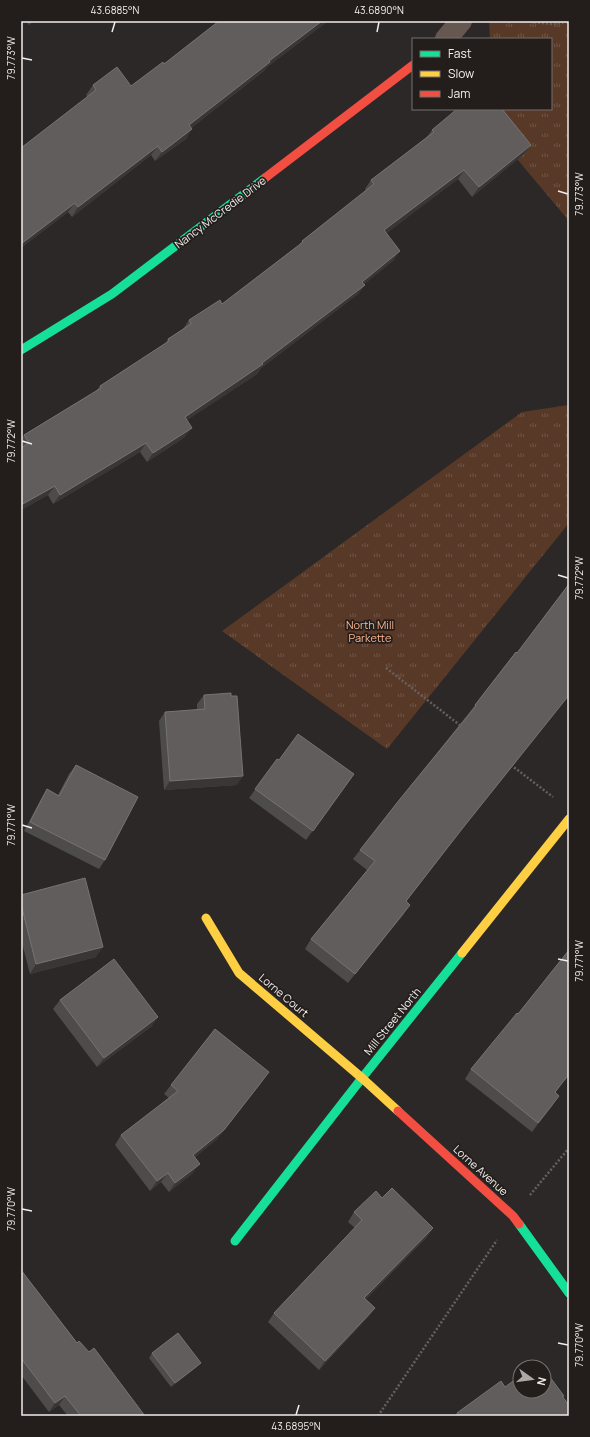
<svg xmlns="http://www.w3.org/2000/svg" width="590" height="1437" viewBox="0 0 590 1437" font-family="Manrope,sans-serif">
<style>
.grass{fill:url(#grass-tufts)}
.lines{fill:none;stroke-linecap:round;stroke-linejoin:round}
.path{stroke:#69605c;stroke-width:2.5;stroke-dasharray:2 2;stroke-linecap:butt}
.street{stroke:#665850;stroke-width:22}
.fast{stroke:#16e098;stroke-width:9}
.slow{stroke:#ffcf43;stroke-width:9}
.jam{stroke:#f24e42;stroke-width:9}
.wall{fill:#4e4c4b}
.shaded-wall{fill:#393635}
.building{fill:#605d5c;stroke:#767473}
.ticks{fill:none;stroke:#f1edeb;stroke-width:1.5}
.labels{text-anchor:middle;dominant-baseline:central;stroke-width:3.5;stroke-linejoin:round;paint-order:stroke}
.street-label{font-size:11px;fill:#f1edeb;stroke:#231e1b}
.park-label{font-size:11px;fill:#feb38c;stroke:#231e1b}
.neatline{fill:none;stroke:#f1edeb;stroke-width:1.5}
.ticks-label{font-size:10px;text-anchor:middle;fill:#f1edeb}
</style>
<defs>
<pattern id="grass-tufts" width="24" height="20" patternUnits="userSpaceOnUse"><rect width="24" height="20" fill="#583827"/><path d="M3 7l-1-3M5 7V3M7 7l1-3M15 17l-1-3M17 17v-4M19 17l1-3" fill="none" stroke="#705546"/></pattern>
</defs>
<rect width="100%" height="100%" fill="#2b2827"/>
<g class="grass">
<polygon points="489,21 569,21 569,221 475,109 551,109 551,39 490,39"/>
<polygon points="569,405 569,523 387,749 222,631 522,412"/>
</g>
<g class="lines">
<g class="path">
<polyline points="522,21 552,24 569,22"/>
<polyline points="386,668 461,726"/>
<polyline points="511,765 553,797"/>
<polyline points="530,1195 569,1148"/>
<polyline points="378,1416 497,1240"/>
</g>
<polyline class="street" points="446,39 461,21"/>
<g class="fast">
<polyline points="21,350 112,294 265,178"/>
<polyline points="519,1224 569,1293"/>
<polyline points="235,1241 362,1078 462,953"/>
</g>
<g class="slow">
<polyline points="206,918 239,973 362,1078 398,1111"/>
<polyline points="462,953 569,819"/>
</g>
<g class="jam">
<polyline points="265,178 413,65"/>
<polyline points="398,1111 513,1216 519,1224"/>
</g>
</g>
<g class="wall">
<polygon points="26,21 34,21 29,25"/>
<polygon points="219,21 328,21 267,67 264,71 191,128 186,139 155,161 151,155 72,217 68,212 21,248 21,148 88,97 86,95 93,85 131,86 164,64"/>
<polygon points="432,130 531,145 524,154 472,197 458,179 386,233 394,260 364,284 365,285 358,294 260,369 257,374 187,420 185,437 147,462 140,452 53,504 48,495 21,510 21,439 24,435 96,391 100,386 165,344 168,339 183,329 189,320 222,304 298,246 302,241 366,191 365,189 371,180 426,138"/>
<polygon points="516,652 455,838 406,902 404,914 348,983 305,949 311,939 367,870 353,859 360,850 468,714 475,705"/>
<polygon points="204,695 237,785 164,790 159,721 165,712 197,710 197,704"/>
<polygon points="277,759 279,760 354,774 306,840 249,798"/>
<polygon points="76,765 105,860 99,869 24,831 41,799 47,789 58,795 69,774"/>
<polygon points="21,895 96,957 30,974 21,939"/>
<polygon points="569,950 569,1075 555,1093 553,1105 532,1132 465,1079 471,1069 518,1014"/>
<polygon points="60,1000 152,1026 97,1067 53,1009"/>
<polygon points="263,1081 217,1139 195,1157 193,1173 169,1192 161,1182 150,1191 115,1145 121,1135 169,1098 164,1094 171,1085"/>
<polygon points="382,1198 433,1228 427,1237 366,1299 375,1308 368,1317 319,1370 268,1322 274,1313 355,1228 348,1222 354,1212"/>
<polygon points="21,1270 77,1343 89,1352 145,1416 68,1416 59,1405 49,1412 21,1375"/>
<polygon points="152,1353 197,1367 171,1387 149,1358"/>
<polygon points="505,1387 564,1396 563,1397 569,1416 455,1416 457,1413"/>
</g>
<g class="shaded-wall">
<polygon points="32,21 34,21 29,25"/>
<polygon points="322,21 328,21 267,67 264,71 183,135 189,125 269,61"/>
<polygon points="192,129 186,139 155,161 162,152"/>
<polygon points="531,145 524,154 472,197 479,187"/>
<polygon points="158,146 151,155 72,217 78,207"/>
<polygon points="464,170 458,179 378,240 384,230"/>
<polygon points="75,203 68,212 21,248 21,244"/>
<polygon points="400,251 394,260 356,291 362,282"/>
<polygon points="365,285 358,294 260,369 257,374 178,426 185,417 262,363"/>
<polygon points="192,428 185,437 147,462 153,453"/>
<polygon points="146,443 140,452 53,504 60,495"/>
<polygon points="55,486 48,495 21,510 21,505"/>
<polygon points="569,695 569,696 455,838 400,911 462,829"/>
<polygon points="243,776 237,785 164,790 170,781"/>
<polygon points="410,905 404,914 348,983 355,974"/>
<polygon points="103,947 96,957 30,974 36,964"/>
<polygon points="158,1017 152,1026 97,1067 104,1058"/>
<polygon points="269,1072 263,1081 217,1139 186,1164 193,1155"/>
<polygon points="569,1074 569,1075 548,1101"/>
<polygon points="559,1096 553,1105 532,1132 538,1123"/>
<polygon points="200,1164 193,1173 169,1192 175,1183"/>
<polygon points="168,1173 161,1182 150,1191 157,1181"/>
<polygon points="433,1228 427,1237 358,1307 364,1298"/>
<polygon points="375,1308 368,1317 319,1370 325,1361"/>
<polygon points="201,1363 197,1367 171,1387 175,1383"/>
<polygon points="65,1396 59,1405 49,1412 55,1403"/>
</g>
<g class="building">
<polygon points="219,21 322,21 269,61 270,62 189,125 192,129 162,152 158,146 78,207 75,203 21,244 21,148 96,90 93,85 117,67 131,86 163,62 164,64"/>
<polygon points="457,109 502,109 531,145 479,187 464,170 384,230 400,251 362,282 365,285 262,363 263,364 185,417 192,428 153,453 146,443 60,495 55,486 21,505 21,448 29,443 24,435 101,388 100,386 169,341 168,339 191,324 189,320 220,300 222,304 303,242 302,241 374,184 371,180 434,132 432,130"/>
<polygon points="569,584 569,695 462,829 406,901 410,905 355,974 311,939 375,861 360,850 400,799 476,706 475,705 516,652 517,653"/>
<polygon points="231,693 231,696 237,696 243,776 170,781 165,712 205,709 204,695"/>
<polygon points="298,734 354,774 313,831 255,789 277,759 279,760"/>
<polygon points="76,765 138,797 105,860 30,822 47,789 59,796"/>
<polygon points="85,878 103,947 36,964 21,904 21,895"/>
<polygon points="569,950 569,1074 555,1092 559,1096 538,1123 471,1069 517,1013 518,1014"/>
<polygon points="114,959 158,1017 104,1058 60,1000"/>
<polygon points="215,1029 269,1072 224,1130 193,1155 200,1164 175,1183 168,1173 157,1181 121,1135 178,1091 171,1085"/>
<polygon points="392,1188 433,1228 364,1298 375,1308 325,1361 274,1313 362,1220 354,1212 376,1191 382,1198"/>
<polygon points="21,1270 77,1343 79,1341 89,1352 94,1348 145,1416 81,1416 65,1396 55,1403 21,1358"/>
<polygon points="178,1333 201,1363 175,1383 152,1353"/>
<polygon points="539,1362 542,1367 532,1367"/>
<polygon points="544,1369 564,1396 562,1396 569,1405 569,1416 501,1416 500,1415 500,1416 459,1416 457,1413 501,1381 505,1387 520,1376 520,1391 544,1391"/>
</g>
<path class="ticks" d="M112 32 115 22M377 32 379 22M22 58 32 60M558 191 568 194M22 441 32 444M558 575 568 578M22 825 32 828M558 959 568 961M22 1209 32 1211M558 1343 568 1345M296 1415 299 1405"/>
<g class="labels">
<g class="street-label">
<text transform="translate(220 212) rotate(-37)">Nancy McCredie Drive</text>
<text transform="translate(284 995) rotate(40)">Lorne Court</text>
<text transform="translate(392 1021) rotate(-51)">Mill Street North</text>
<text transform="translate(481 1170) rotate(42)">Lorne Avenue</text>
</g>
<g class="park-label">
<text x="370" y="624">North Mill<tspan x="370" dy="13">Parkette</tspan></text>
</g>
</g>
<rect width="590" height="1437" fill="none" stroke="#231e1b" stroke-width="44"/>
<rect x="412" y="38" width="140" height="72" fill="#231e1b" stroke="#75716e"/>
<rect x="420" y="51" width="20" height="6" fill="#16e098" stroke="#75716e"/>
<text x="448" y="58" font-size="12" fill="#f1edeb">Fast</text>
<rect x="420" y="71" width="20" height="6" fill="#ffcf43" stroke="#75716e"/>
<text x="448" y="78" font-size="12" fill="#f1edeb">Slow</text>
<rect x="420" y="91" width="20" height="6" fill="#f24e42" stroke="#75716e"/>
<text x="448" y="98" font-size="12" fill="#f1edeb">Jam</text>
<g transform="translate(532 1379) rotate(104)"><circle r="19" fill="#231e1b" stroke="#75716e"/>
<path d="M0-3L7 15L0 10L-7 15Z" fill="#aca8a6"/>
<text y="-6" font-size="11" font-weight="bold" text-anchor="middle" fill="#f1edeb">N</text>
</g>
<rect x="22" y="22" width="546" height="1393" class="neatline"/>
<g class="ticks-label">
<text x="115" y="14">43.6885°N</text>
<text x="379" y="14">43.6890°N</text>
<text transform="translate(11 58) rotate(-90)" y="4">79.773°W</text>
<text transform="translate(579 194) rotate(-90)" y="4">79.773°W</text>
<text transform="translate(11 441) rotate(-90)" y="4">79.772°W</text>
<text transform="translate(579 578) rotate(-90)" y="4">79.772°W</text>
<text transform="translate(11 825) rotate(-90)" y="4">79.771°W</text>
<text transform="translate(579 961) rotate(-90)" y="4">79.771°W</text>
<text transform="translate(11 1209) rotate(-90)" y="4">79.770°W</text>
<text transform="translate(579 1345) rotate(-90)" y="4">79.770°W</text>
<text x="296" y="1430">43.6895°N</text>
</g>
</svg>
